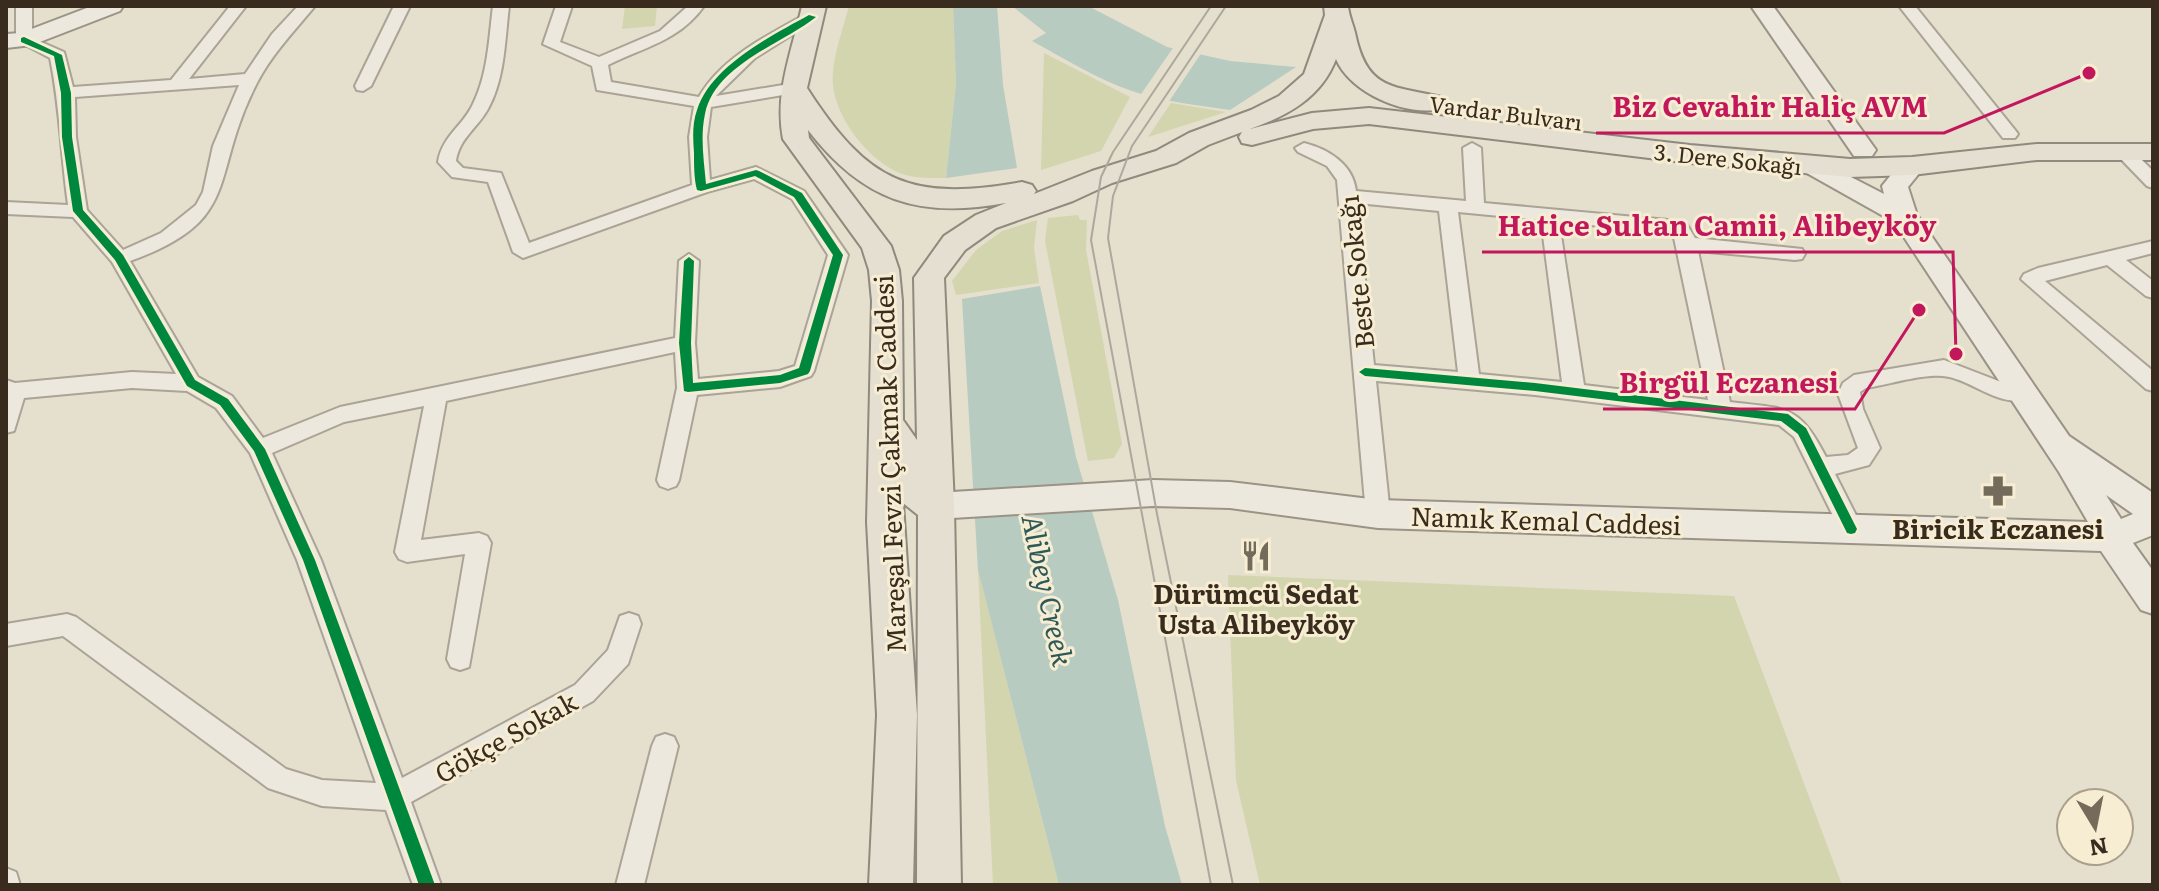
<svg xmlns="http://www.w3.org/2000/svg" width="2159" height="891" viewBox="0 0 2159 891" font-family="Literata,serif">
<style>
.green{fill:#d3d5af}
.water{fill:#b8cbc0}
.pier{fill:#e5dfcd}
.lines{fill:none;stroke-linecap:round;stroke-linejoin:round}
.street-casing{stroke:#aaa396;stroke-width:4}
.secondary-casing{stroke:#9a9386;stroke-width:4}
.primary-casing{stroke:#90897d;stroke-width:4}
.street{fill:#ede8de;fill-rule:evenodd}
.secondary{fill:#ede8de;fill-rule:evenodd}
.primary{fill:#e4dfd0;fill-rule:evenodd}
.tram{stroke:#aca89e;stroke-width:2}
.cycleway-casing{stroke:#f6edd3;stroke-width:5}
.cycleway{fill:#00873e;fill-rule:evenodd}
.labels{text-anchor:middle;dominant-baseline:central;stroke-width:6;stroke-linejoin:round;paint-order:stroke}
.far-street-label{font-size:22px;fill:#392c1e;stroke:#f6edd3}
.street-label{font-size:26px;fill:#392c1e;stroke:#f6edd3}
.poi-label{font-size:26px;font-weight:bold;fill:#392c1e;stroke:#f6edd3}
.water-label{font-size:28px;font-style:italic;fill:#2d5958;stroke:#f6edd3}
.leader{fill:none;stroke:#c2185b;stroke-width:3}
.callout-dot{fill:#c2185b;stroke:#f6edd3;stroke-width:3}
.callout-label{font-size:28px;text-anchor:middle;font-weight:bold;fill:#c2185b;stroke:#f6edd3;stroke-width:6;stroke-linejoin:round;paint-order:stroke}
</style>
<rect width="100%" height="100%" fill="#e5dfcd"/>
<g class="green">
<polygon points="625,6 657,6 655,26 622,29"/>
<path d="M849 6H953L956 83 946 178C929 178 913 179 897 172 867 158 836 118 833 85 831 60 843 30 849 6Z"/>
<polygon points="1044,53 1130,97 1101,151 1041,170"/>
<polygon points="1171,103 1226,112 1148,137"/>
<polygon points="1078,215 1080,220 1087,220 1086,250 1122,444 1114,458 1088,461 1045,241 1048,218"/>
<polygon points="1037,220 1034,248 1039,283 956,295 952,281 976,250 1002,231"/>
<polygon points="978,570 1059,885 993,885"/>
<polygon points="1228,575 1734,596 1842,885 1260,885 1236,780"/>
</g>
<g class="water">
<polygon points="953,6 997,6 1003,85 1017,168 946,178 956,83"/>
<path d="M1012 6H1088L1167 47 1230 61 1296 67 1230 110C1198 105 1163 102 1132 91 1097 79 1065 59 1032 41L1046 33Z"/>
<polygon points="1040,286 1076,457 1118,600 1165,826 1182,885 1059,885 978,570 962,299"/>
</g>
<polygon class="pier" points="1175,45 1202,52 1168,103 1139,97"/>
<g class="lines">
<g class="street-casing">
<g id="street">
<path d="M16 6H32V38L64 52 73 87 171 80 230 6H246L189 79 245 74 272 34 298 6H315C292 34 268 58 253 91 210 180 242 221 130 261L198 377 232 396 263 438 340 407 675 338 679 261 689 254 699 261 695 343 698 379 779 371 795 366 828 255 792 199 754 179 707 192 523 258 513 252 488 182 452 177 438 162C442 136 463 126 473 104 488 74 489 38 493 6H509C505 39 505 77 489 107 479 127 459 138 456 161L463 168 501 173 529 243 692 185 689 137 694 106 597 90 592 66 543 44 556 6H572L560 42 599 57 660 31 688 6H704C679 41 644 47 608 65L611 82 699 97C721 58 768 35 806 14L812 12 820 17 755 58 716 96 795 83 801 84 803 88 801 92 711 107 707 137 710 180 756 167 804 191 848 255 814 371 811 376 780 387 697 395 679 480 676 486 668 489 660 486 657 480 677 388 675 352 446 401 421 540 479 533 487 536 491 543 469 667 460 670 451 667 447 659 465 554 407 562 399 559 395 552 424 406 344 422 272 453 321 560 402 778 575 685 608 650 620 616 629 613 638 616 641 624 628 664 593 701 411 802 441 885H413L386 810 322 806 268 788 63 636 6 646V624L67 614 76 617 286 769 322 780 376 783 297 560 250 453 216 408 187 391 132 388 24 398 14 431 6 433V380L15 383 132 372 176 374 112 262 73 217 6 214V202L68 205C61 156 60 106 50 58L16 40ZM239 85 213 146 203 192 196 205 161 233 123 250 87 210 76 137 75 97Z"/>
<polygon points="394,6 410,6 371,86 363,91 357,90 355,86"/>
<polygon points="1899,6 1915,6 2015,130 2018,134 2015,138 2003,138"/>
<path d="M1304 143C1328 149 1353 164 1356 191L1466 201 1463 148 1472 143 1481 148 1484 203 1679 221 1686 223 1695 238 1802 249 1805 254 1802 259 1795 260 1698 251 1730 402C1786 409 1798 403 1826 457L1848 455 1858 448 1838 394 1843 383 1854 375 1944 360 2001 382 2028 387 2031 393 2028 399C1997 408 1971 378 1942 376 1921 374 1887 385 1866 388L1860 392 1863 409 1880 448 1869 465 1835 474 1863 529 1859 536 1851 539 1843 536 1794 437 1779 425 1535 395 1376 381 1390 514 1386 521 1378 523 1370 521 1366 514 1337 180 1327 166 1298 152 1295 148ZM1357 203 1439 211 1458 372 1374 365ZM1458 212 1541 220 1562 382 1479 374ZM1559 222 1673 233 1708 400 1584 385Z"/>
<polygon points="2124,147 2130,148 2153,171 2153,188 2147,186 2118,156 2115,152"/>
<polygon points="2153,241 2153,253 2126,260 2153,281 2153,298 2146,296 2107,265 2045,281 2153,371 2153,391 2146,389 2021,279 2024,274 2038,268"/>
<polygon points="665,734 674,737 678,746 644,885 616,885 652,746 656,737"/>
<polygon points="6,868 16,872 20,885 6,885"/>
</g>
</g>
<g class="secondary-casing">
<g id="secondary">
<polygon points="92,6 123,6 120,11 32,45 6,48 6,34 21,33"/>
<polygon points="1751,6 1773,6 1876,150 1872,156 1854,156"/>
<path d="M1814 158 1884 194 1882 186 1903 160H1921L1925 166 1908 187 1917 215 2069 436 2153 493V535L2133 543 2153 571V614L2141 610 2101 551 1378 528 1230 508 1153 506 936 519 924 516 919 506 924 496 936 493 1153 480 1230 482 1378 500 2088 522 2059 472 1894 222 1805 172 1801 166 1805 160ZM2106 495 2133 514 2121 519Z"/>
</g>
</g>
<g class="primary-casing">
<path id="primary" d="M802 6H826L807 88C868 183 910 202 1022 182L1032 185 1036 191 1034 194 1092 171 1156 151 1189 133 1251 110 1279 96 1304 74 1325 15 1324 6H1348C1349 17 1354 26 1356 37 1368 91 1395 86 1441 97L1445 103 1441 109C1406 117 1350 93 1336 59 1321 98 1287 116 1250 129L1312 113 1369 108 1690 145 1850 159 1912 157 2037 144H2153V160H2037L1912 175 1850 177 1690 163 1369 124 1313 129 1252 145 1242 143 1239 137 1242 132 1208 145 1176 163 1112 183 1073 201 996 228 965 250 944 278 954 506 961 885H917L918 515 903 503 917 715 913 885H869L877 715 867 522 872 301 869 270 862 248 783 139C774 93 792 51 802 6ZM808 130C863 201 918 219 1006 203L976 215 944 236 914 278 917 440 903 420 902 301 899 270 891 246 809 138Z"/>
</g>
<use href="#street" class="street"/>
<use href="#secondary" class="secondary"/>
<use href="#primary" class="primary"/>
<g class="tram">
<polyline points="1211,6 1113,152 1101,177 1091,240 1211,885"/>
<polyline points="1226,6 1132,146 1113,196 1108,238 1157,514 1233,885"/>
</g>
<g class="cycleway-casing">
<g id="cycleway">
<path d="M809 15 816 17C782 44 715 65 705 114 700 137 704 161 706 184L756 170 759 171 802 193 843 255 810 371 808 374 780 383 688 392 684 391 679 343 684 261 689 257 694 261 691 343 693 383 780 375 799 368 833 255 794 197 755 176 701 191 697 190C694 179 694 165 694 153 693 139 692 124 697 110 711 66 771 36 809 15Z"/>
<polygon points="24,37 62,55 71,93 72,137 83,210 123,255 195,380 228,399 265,449 315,560 435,885 419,885 303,560 254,451 220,405 187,386 115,260 73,211 62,137 61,93 54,56 21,42 21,38"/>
<polygon points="1365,368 1535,383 1788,414 1806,428 1857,529 1855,533 1851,534 1847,533 1798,434 1781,421 1535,391 1365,376 1359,372"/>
</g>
</g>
<use href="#cycleway" class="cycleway"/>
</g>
<defs>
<g id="pharmacy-bare" transform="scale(2.4)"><path d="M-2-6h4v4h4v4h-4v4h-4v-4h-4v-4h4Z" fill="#756b5b" stroke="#f6edd3" stroke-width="2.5" paint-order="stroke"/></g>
<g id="restaurant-bare" transform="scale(2.4)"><path d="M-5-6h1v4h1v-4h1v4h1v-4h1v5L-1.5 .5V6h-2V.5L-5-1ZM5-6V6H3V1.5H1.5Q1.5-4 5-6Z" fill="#756b5b" stroke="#f6edd3" stroke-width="2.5" paint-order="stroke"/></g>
</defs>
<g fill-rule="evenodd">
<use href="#pharmacy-bare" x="1998" y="491"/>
<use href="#restaurant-bare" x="1256" y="556"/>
</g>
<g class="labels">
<g class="far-street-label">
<text transform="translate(1506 112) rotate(7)">Vardar Bulvarı</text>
<text transform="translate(1728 158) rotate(6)">3. Dere Sokağı</text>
</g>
<g class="street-label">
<text transform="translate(1355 272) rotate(-96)">Beste Sokağı</text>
<text transform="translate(888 464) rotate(-92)">Mareşal Fevzi Çakmak Caddesi</text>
<text transform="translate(1546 519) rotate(2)">Namık Kemal Caddesi</text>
<text transform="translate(505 736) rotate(-29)">Gökçe Sokak</text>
</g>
<g class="poi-label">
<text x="1998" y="527">Biricik Eczanesi</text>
<text x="1256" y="592">Dürümcü Sedat<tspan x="1256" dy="30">Usta Alibeyköy</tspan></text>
</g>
<g class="water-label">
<text transform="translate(1049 590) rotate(78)">Alibey Creek</text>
</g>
</g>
<path class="leader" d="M2089 73L1944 133H1596M1956 354L1953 252H1482M1919 310L1855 409H1603"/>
<g class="callout-dot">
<circle cx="2089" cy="73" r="8"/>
<circle cx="1956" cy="354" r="8"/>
<circle cx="1919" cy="310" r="8"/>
</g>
<g class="callout-label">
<text x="1770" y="117">Biz Cevahir Haliç AVM</text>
<text x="1717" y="236">Hatice Sultan Camii, Alibeyköy</text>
<text x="1729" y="393">Birgül Eczanesi</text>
</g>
<rect width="2159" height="891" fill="none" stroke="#392c1e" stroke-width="16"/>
<g transform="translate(2095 827) rotate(170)"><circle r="38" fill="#f6edd3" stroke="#aaa08b" stroke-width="2"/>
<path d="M0-6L14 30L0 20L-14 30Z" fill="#756b5b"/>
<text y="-12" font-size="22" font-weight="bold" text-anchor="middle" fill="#392c1e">N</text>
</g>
</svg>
